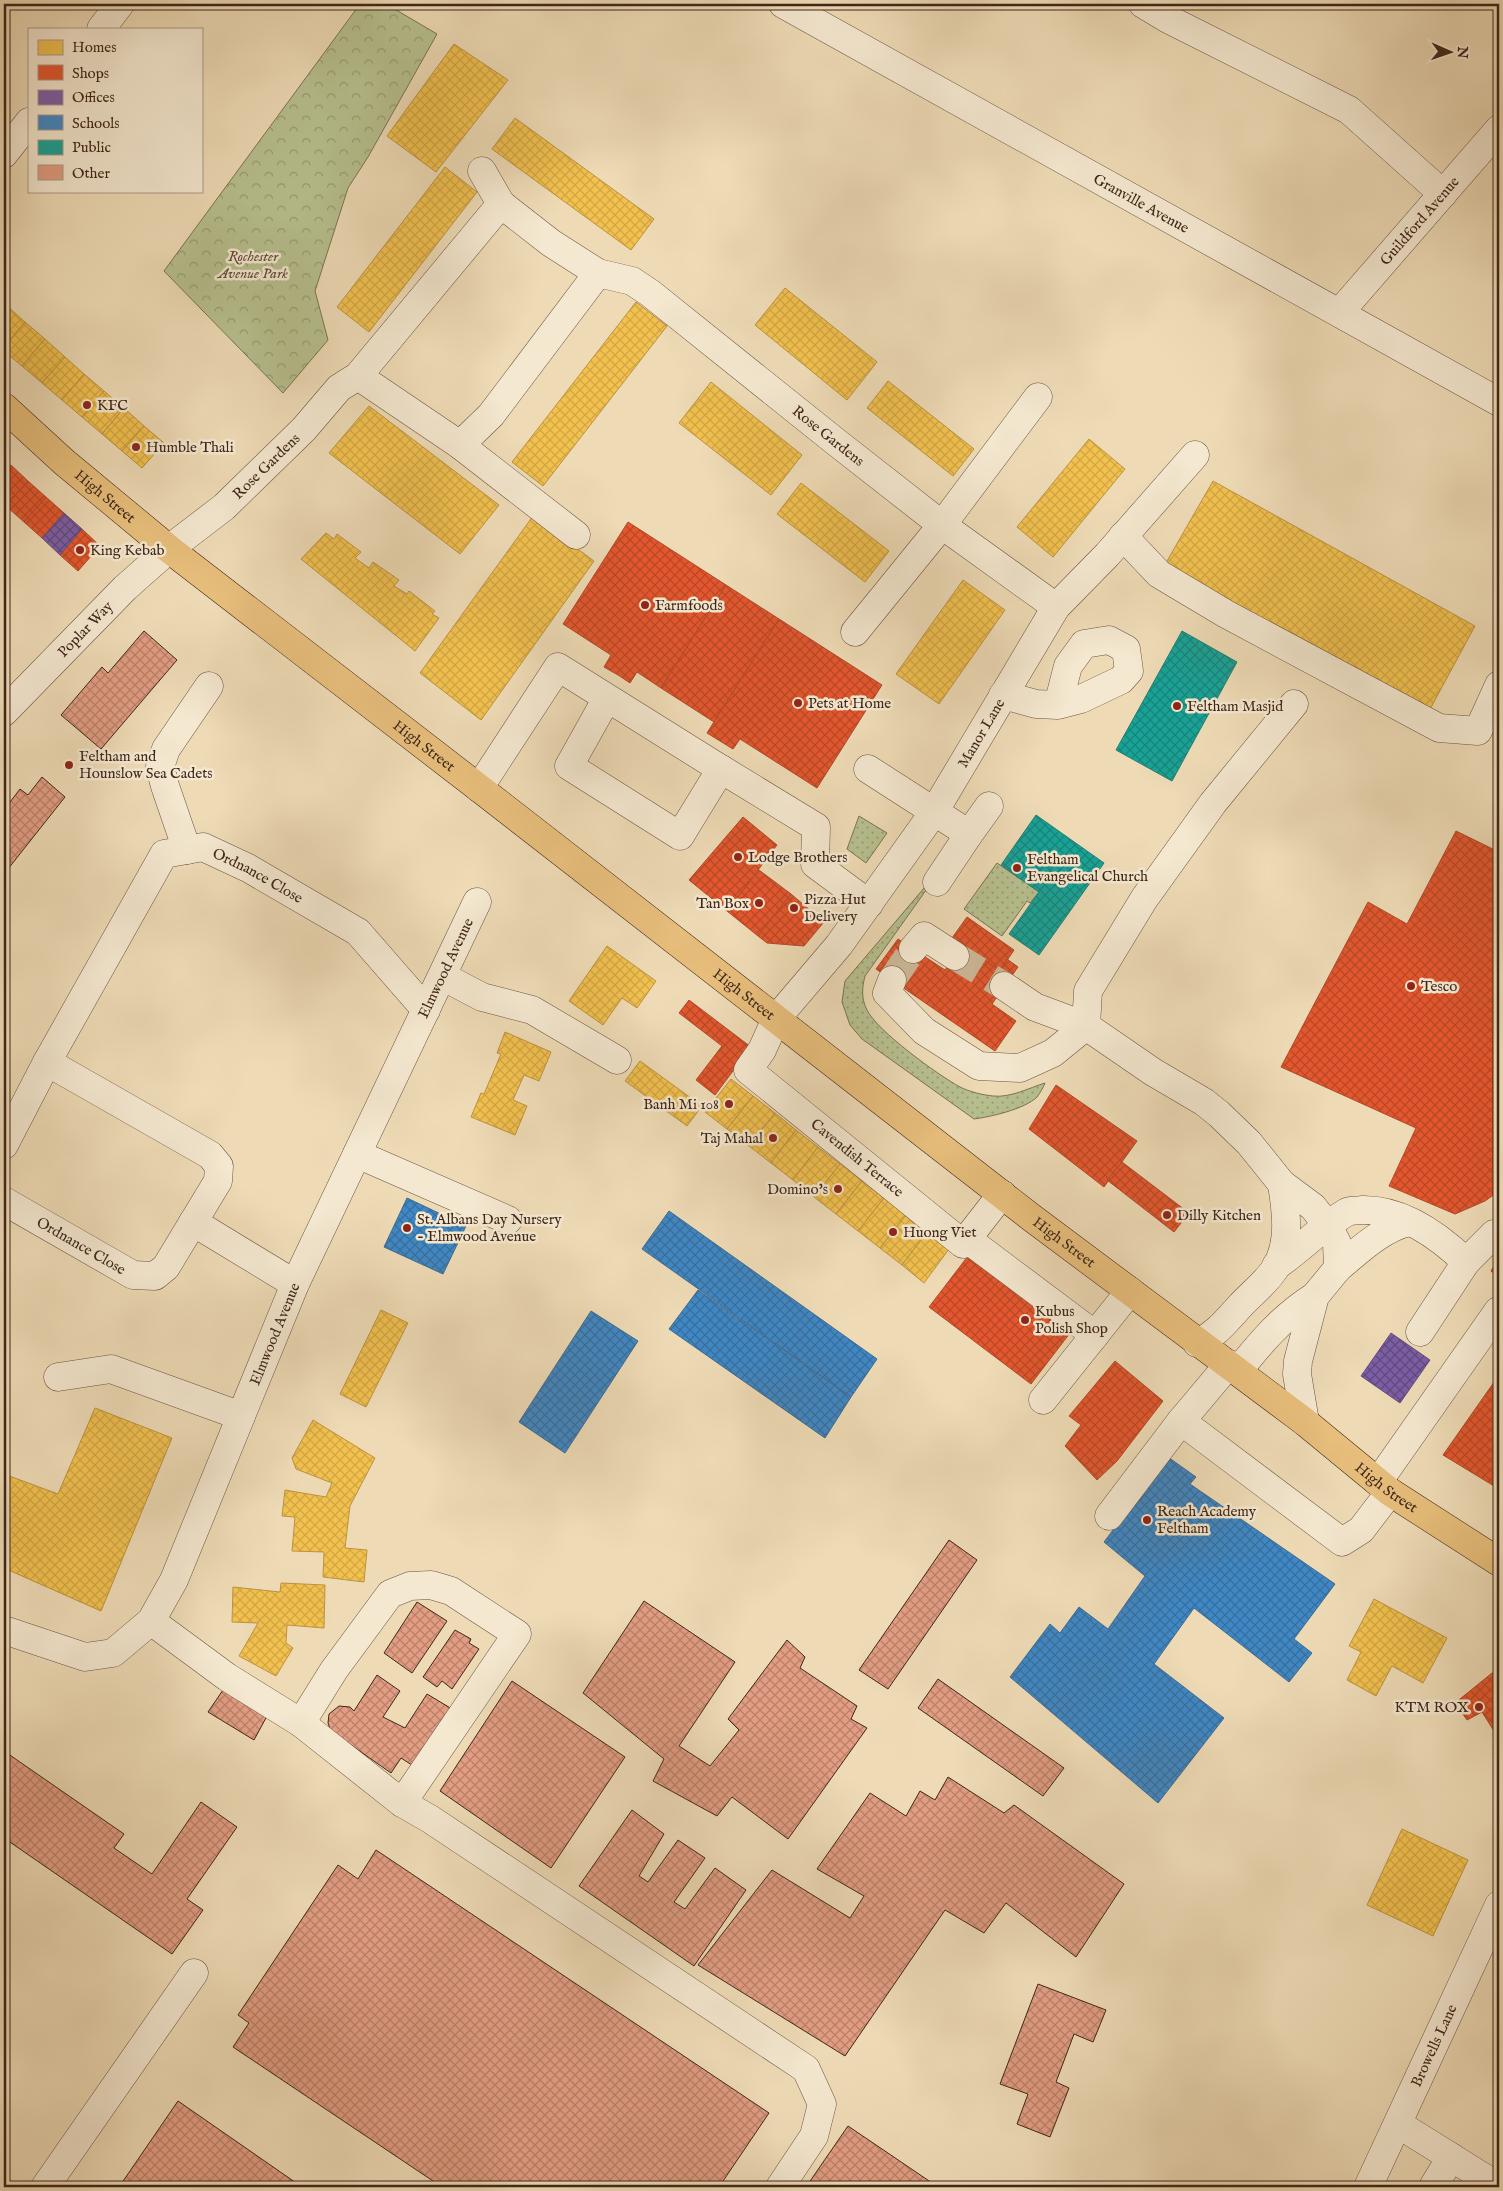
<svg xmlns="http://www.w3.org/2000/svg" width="1503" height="2191" viewBox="0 0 1503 2191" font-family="'IM FELL English',serif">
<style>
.grass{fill:url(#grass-dots);stroke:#7b7355}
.forest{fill:url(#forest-crowns);stroke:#7b7355}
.homes{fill:url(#homes-cross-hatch);stroke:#bc923f}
.shops{fill:url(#shops-cross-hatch);stroke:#b24828}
.offices{fill:url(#offices-cross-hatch);stroke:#694d7d}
.schools{fill:url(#schools-cross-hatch);stroke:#3f6b92}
.public{fill:url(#public-cross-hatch);stroke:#237e72}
.building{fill:url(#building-cross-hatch);stroke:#3f261b}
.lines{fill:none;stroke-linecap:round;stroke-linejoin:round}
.minor-tunnel{stroke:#cbb797;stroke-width:28;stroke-dasharray:28 14;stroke-linecap:butt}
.minor-casing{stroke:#6b5342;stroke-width:29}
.major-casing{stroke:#3f261b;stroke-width:29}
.minor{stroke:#f4e8d0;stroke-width:28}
.major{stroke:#e7be7b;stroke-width:28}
.poi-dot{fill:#8f2418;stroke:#f4e8d0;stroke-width:2}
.labels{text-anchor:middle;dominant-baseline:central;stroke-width:5;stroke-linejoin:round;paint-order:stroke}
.street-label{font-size:15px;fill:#3f261b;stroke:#f4e8d0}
.park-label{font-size:15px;font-style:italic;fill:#5d4c38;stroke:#f4e8d0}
.poi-label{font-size:15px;fill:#3f261b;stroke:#f4e8d0;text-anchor:start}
</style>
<defs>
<pattern id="grass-dots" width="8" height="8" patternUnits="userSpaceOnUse" patternTransform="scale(1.25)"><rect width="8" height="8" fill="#b7c08f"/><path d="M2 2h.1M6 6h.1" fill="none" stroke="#969c74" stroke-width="1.8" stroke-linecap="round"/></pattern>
<pattern id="forest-crowns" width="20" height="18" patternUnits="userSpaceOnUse" patternTransform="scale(1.25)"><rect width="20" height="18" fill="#b7c08f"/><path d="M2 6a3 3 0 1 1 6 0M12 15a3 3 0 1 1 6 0" fill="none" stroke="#969c74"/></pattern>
<pattern id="homes-cross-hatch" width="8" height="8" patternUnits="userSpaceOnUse" patternTransform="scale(1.25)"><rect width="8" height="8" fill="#f2c14e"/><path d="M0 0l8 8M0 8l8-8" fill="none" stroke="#d1a644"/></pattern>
<pattern id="shops-cross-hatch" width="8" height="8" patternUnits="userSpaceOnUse" patternTransform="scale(1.25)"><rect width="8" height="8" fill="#e4572e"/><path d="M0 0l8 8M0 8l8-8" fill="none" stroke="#ba4826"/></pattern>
<pattern id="offices-cross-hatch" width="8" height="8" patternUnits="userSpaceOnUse" patternTransform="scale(1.25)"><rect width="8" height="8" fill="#7b5ea7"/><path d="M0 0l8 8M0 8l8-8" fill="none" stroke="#61497f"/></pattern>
<pattern id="schools-cross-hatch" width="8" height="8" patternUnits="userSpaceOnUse" patternTransform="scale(1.25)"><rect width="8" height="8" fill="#3f88c5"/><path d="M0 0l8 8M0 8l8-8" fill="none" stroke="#366f9f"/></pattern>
<pattern id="public-cross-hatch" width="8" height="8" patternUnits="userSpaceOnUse" patternTransform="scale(1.25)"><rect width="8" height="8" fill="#17a398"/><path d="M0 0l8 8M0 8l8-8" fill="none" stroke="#16857b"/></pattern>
<pattern id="building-cross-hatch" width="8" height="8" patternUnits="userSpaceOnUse" patternTransform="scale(1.25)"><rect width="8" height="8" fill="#e29d82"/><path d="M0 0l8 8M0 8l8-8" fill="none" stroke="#b9806a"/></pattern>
</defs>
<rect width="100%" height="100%" fill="#eedbb6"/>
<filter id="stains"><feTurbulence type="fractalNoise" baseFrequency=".004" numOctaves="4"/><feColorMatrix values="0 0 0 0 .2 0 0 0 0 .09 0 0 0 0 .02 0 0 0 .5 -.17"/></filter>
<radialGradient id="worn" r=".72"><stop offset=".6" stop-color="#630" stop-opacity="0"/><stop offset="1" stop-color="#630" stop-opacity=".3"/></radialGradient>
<g class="grass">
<polygon points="859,816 887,833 866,863 847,849"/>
<polygon points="997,863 1039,892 1030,903 1027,901 1002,936 964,909"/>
<path d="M929 886 865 976C862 988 861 998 867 1010 877 1031 938 1075 960 1087 970 1092 983 1095 993 1096 1010 1098 1029 1088 1045 1083 1043 1088 1040 1093 1037 1097 1025 1109 990 1117 974 1119L862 1039 850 1025 842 1002 845 981 925 887Z"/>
</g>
<polygon class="forest" points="360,4 386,4 437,34 368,157 348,188 315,291 328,340 283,393 164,271"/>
<g class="homes">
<polygon points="454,44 508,80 436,172 387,136"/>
<polygon points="515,118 654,219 631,250 492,149"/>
<polygon points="445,167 477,192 369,332 337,307"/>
<polygon points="785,288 877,362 847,400 755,325"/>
<polygon points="636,302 667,326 543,486 512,462"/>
<polygon points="6,305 25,322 4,347 4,307"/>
<polygon points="25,322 45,339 22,366 4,351 4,347"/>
<polygon points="45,339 65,357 42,383 22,366"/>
<polygon points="65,357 84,374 62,400 42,383"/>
<polygon points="84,374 104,391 82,417 62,400"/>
<polygon points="888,381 974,449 953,476 867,408"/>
<polygon points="711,382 802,455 771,495 679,423"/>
<polygon points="104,391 124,408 102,434 82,417"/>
<polygon points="369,406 499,505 460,554 329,453"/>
<polygon points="124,408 144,426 122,451 102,434"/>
<polygon points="144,426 164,443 142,468 122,451"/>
<polygon points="1089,439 1125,469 1053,557 1017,527"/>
<polygon points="1213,481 1475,626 1429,711 1163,568"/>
<polygon points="801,483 889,551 865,582 777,514"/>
<polygon points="533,516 594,561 481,720 420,673"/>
<polygon points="326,533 334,539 337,534 361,552 355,558 369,568 373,562 399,580 394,586 407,594 409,591 435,611 432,614 439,618 415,651 301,559"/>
<polygon points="963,580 1005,610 939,704 896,674"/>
<polygon points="607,946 656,981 637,1008 622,998 603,1025 569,1001"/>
<polygon points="505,1032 551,1052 539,1081 524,1075 513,1100 527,1106 515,1135 471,1117 481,1093 484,1094 501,1054 497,1053"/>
<polygon points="640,1061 702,1106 687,1126 625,1081"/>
<polygon points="731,1079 753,1096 727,1129 705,1112"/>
<polygon points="753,1096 775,1113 749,1146 727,1129"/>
<polygon points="775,1113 796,1130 771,1163 749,1146"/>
<polygon points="796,1130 818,1147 793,1180 771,1163"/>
<polygon points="818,1147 840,1164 814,1197 793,1180"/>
<polygon points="840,1164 862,1181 836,1214 814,1197"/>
<polygon points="862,1181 884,1198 858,1231 836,1214"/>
<polygon points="884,1198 906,1215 880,1248 858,1231"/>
<polygon points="906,1215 927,1232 902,1265 880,1248"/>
<polygon points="927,1232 949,1249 924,1283 902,1265"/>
<polygon points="381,1310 408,1323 366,1407 340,1394"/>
<polygon points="95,1408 172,1438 101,1611 4,1568 4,1474 58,1494"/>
<polygon points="313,1420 375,1458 350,1506 345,1548 367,1550 364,1582 323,1577 324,1552 292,1551 295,1517 282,1516 285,1490 326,1497 332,1483 296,1469 292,1458"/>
<polygon points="281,1583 325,1585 324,1628 287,1625 286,1643 293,1648 276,1676 239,1656 258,1623 232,1622 233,1587 280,1592"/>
<polygon points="1374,1599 1447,1638 1423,1683 1392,1666 1376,1696 1347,1680 1361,1652 1349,1646"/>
<polygon points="1402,1829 1468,1860 1433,1936 1367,1905"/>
</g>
<g class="shops">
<polygon points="11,465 28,481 6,506 4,504 4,472"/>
<polygon points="28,481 46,497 24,522 6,506"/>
<polygon points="46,497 64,513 42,538 24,522"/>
<polygon points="628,522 726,585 661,688 637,672 630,683 618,675 604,667 611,655 563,624"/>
<polygon points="82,529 100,546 78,571 60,555"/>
<polygon points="726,585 779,619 714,722 661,688"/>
<polygon points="779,619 882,685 817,788 740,739 733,749 707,733"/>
<polygon points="743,817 777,845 727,911 689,880"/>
<polygon points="1456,831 1499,852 1499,1191 1485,1201 1455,1214 1389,1186 1416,1128 1281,1067 1368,902 1407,924"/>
<polygon points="759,870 791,894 758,936 727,911"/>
<polygon points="791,894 824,922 804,946 767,943 758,936"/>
<polygon points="967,917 1014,950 1000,971 952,938"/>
<polygon points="898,939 945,970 962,945 1000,971 1007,959 1018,967 992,1004 1016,1021 995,1051 876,969"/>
<polygon points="689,1000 751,1047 715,1095 696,1080 722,1046 679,1013"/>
<polygon points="1056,1085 1137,1141 1104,1187 1029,1129"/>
<polygon points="1122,1162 1189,1213 1174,1232 1107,1180"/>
<polygon points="968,1256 1070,1333 1031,1384 929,1307"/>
<polygon points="1499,1258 1499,1277 1491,1271"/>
<polygon points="1115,1361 1163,1401 1117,1461 1097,1480 1065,1446 1081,1425 1069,1416"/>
<polygon points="1499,1375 1499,1489 1443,1455"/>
<polygon points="1497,1669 1499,1671 1499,1739 1482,1712 1467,1720 1455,1703"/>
</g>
<g class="offices">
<polygon points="64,513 82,529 60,555 42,538"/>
<polygon points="1391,1333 1430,1360 1400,1403 1361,1376"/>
</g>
<g class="schools">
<polygon points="407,1198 466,1226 443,1274 384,1247"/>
<polygon points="669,1211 877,1359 851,1397 642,1249"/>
<polygon points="698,1290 851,1397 825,1438 669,1329"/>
<polygon points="591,1311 638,1341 565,1453 519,1422"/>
<polygon points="1168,1457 1196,1477 1190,1484 1335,1584 1294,1639 1312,1653 1289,1682 1194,1608 1154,1664 1224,1718 1158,1803 1010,1677 1050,1624 1060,1633 1079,1607 1108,1629 1145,1576 1104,1542"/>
</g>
<g class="public">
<polygon points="1182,631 1237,662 1172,781 1116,750"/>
<polygon points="1036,815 1104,863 1039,955 1009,934 1039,892 1001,865"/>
</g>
<g class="building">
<polygon points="144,631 177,660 101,749 61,715 102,667 108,673"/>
<polygon points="42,777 65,797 4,874 4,810 20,789 28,795"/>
<polygon points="949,1540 977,1560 888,1689 859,1670"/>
<polygon points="644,1601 735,1662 679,1746 710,1766 739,1730 728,1719 787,1640 805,1657 800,1668 857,1706 851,1719 867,1728 788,1839 732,1797 717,1816 653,1781 664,1759 583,1693"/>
<polygon points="417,1602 447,1621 412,1673 384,1653"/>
<polygon points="455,1630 471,1639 469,1643 479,1649 452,1689 442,1681 437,1687 423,1677"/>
<polygon points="377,1675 400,1691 383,1717 405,1728 427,1694 452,1709 415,1767 401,1758 391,1773 331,1731 328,1723 329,1714 339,1706 350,1707 354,1711"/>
<polygon points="938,1679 1064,1768 1043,1796 918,1708"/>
<polygon points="512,1681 625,1757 551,1868 440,1791"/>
<polygon points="223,1690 267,1716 254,1740 208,1712"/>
<polygon points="4,1751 124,1834 114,1848 152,1874 201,1802 237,1827 187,1899 203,1910 172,1954 4,1838"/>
<polygon points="948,1777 1004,1813 1014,1805 1124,1884 1076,1957 1006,1903 984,1933 945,1910 845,2056 698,1965 772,1870 850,1918 864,1896 817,1869 870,1793 906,1816 920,1791 935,1800"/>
<polygon points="632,1810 664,1834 639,1876 648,1882 678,1840 705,1858 674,1902 685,1909 715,1868 746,1890 694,1966 579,1886"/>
<polygon points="376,1850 769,2113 719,2187 442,2187 233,2047 249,2023 238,2015 338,1865 358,1879"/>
<polygon points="1038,1984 1106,2010 1093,2042 1074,2034 1056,2082 1069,2088 1050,2137 1017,2124 1028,2094 1000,2084"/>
<polygon points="178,2101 302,2187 119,2187"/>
<polygon points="848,2126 938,2187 806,2187"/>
</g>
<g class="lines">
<g class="minor-tunnel">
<polyline points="955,956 1004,986"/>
<polyline points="892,980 913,949"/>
</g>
<g class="minor-casing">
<g id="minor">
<path id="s1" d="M783 4 1499 402"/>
<polyline points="1143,4 1168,19 1349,110 1443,194"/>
<polyline points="101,29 120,4"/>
<polyline points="4,154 29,122"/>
<polyline points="482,171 501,204"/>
<path id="s2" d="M598 273 632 281 650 293 836 442 942 525 1056 607"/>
<path id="s3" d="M1340 312 1499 129"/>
<polyline points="460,445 576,535"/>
<polyline points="1123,536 1159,574 1226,614 1439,728 1478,731 1499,685"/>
<polyline points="855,632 942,525 1038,397"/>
<polyline points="1003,695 1036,704 1058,705 1081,699 1121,680 1129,671 1126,649 1109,640 1084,644 1068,666 1058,705"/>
<path id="s4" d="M4 712 125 588 169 549 224 507 304 429 339 388 358 376 501 204 551 243 598 273 491 415 460 445 358 376"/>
<polyline points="721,769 816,827 815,864 869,904"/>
<polyline points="868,769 969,834 937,882"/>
<polyline points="479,788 558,667 721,769 680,836 569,766 607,698"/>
<polyline points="969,834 989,806"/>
<polyline points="187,850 165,786 160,767 166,749 209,686"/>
<polyline points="913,949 924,936 955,956"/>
<polyline points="442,976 482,997 532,1010 617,1060"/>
<polyline points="892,980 887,993 924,1031 979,1066 1020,1068 1053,1053 1086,1026 1088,991 1144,899 1213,803 1294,704"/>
<polyline points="1004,986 1035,1007 1086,1026 1153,1072 1204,1102 1219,1114 1249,1143 1282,1184 1313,1207 1328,1226 1337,1243 1338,1268 1315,1296 1298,1361 1297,1374 1305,1422"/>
<path id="s5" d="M47 1062 164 854 203 847 248 868 358 932 426 1010"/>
<polyline points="4,1145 47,1062 210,1155 219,1166 218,1181 166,1267 155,1276 133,1275 4,1201"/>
<polyline points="357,1154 508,1220"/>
<path id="s6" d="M1002 1194 963 1244 748 1070 762 1050 776 1019 839 945 934 812 1056 607 1107 555 1195 455"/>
<polyline points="193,1222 295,1284"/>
<polyline points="967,1239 1095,1335"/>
<path d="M1276 1266C1300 1250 1321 1227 1347 1212 1351 1210 1357 1211 1362 1210 1401 1209 1439 1236 1466 1262"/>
<path d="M1338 1268C1360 1250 1381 1229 1409 1222"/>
<polyline points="1420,1332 1466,1262 1494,1234"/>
<path d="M1197 1343C1216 1335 1227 1320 1240 1306 1251 1294 1269 1280 1276 1267 1291 1242 1286 1211 1282 1184"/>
<path d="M1238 1371C1261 1342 1283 1316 1315 1296"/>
<polyline points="58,1377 111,1369 241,1416"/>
<polyline points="1043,1400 1130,1291"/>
<polyline points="1181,1421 1342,1542 1361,1530 1390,1492"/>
<polyline points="1378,1482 1498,1311"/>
<polyline points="1109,1516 1181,1421 1229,1364"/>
<polyline points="151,1621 227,1677 301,1723 402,1803 430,1819 806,2069 822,2104 814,2136 780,2187"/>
<path id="s7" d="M4 1635 7 1631 85 1657 113 1653 151 1621 174 1580 295 1284 477 902"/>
<polyline points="301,1723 334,1670 390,1594 410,1586 431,1585 451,1591 517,1634 402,1803"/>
<polyline points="1398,2124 1499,2187"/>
<polyline points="45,2187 194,1973"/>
<path id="s8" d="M1368 2187 1499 1905"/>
<polyline points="1433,2187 1451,2157"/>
</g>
</g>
<g class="major-casing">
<g id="major">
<path id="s9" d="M4 407 64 462 169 549 479 788 1032 1218 1305 1422 1390 1492 1499 1562"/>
</g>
</g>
<use href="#minor" class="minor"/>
<use href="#major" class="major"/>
</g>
<g class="poi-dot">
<circle cx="87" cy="405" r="5"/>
<circle cx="136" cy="447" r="5"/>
<circle cx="80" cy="550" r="5"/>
<circle cx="645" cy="605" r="5"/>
<circle cx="798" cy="703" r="5"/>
<circle cx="1177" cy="706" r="5"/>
<circle cx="69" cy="765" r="5"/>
<circle cx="738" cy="857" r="5"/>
<circle cx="1017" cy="868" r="5"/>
<circle cx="759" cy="903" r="5"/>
<circle cx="794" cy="908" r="5"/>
<circle cx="1411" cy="986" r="5"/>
<circle cx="729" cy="1104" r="5"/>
<circle cx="773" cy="1138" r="5"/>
<circle cx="838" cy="1189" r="5"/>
<circle cx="1167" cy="1215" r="5"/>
<circle cx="407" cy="1228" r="5"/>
<circle cx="893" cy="1232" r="5"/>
<circle cx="1025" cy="1320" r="5"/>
<circle cx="1147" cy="1520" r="5"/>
<circle cx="1479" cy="1707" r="5"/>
</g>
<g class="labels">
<g class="street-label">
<text stroke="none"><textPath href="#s1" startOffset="410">Granville Avenue</textPath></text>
<text stroke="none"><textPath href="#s3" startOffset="121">Guildford Avenue</textPath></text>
<text stroke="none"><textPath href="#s2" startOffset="285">Rose Gardens</textPath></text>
<text stroke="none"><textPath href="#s4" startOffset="360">Rose Gardens</textPath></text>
<text stroke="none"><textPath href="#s9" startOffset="135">High Street</textPath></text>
<text stroke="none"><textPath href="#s4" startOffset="116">Poplar Way</textPath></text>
<text stroke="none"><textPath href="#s6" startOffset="751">Manor Lane</textPath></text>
<text stroke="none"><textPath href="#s9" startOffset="540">High Street</textPath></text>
<text stroke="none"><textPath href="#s5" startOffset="340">Ordnance Close</textPath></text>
<text stroke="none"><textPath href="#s7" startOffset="882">Elmwood Avenue</textPath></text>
<text stroke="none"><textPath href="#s9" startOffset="945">High Street</textPath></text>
<text transform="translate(857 1158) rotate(39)">Cavendish Terrace</text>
<text stroke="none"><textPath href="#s9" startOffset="1350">High Street</textPath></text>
<text transform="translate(81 1246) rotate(30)">Ordnance Close</text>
<text stroke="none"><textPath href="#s7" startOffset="478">Elmwood Avenue</textPath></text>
<text stroke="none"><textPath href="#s9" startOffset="1755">High Street</textPath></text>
<text stroke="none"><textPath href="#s8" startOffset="156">Browells Lane</textPath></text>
</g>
<g class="park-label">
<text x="253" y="256">Rochester<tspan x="253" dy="17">Avenue Park</tspan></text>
</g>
<g class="poi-label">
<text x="97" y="405">KFC</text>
<text x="146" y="447">Humble Thali</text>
<text x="90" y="550">King Kebab</text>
<text x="655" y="605">Farmfoods</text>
<text x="808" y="703">Pets at Home</text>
<text x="1187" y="706">Feltham Masjid</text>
<text x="79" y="756">Feltham and<tspan x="79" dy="17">Hounslow Sea Cadets</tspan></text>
<text x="748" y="857">Lodge Brothers</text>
<text x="1027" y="859">Feltham<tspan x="1027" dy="17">Evangelical Church</tspan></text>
<text x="804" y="899">Pizza Hut<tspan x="804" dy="17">Delivery</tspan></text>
<text x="749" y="903" text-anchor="end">Tan Box</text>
<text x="1421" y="986">Tesco</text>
<text x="719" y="1104" text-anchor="end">Banh Mi 108</text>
<text x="763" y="1138" text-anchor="end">Taj Mahal</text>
<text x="828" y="1189" text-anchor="end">Domino's</text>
<text x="1177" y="1215">Dilly Kitchen</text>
<text x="417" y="1219">St. Albans Day Nursery<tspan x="417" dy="17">- Elmwood Avenue</tspan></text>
<text x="903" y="1232">Huong Viet</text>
<text x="1035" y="1311">Kubus<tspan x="1035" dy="17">Polish Shop</tspan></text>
<text x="1157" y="1511">Reach Academy<tspan x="1157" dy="17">Feltham</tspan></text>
<text x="1469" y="1707" text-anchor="end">KTM ROX</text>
</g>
</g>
<rect width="1503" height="2191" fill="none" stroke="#eedbb6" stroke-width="20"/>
<rect x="5" y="5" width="1493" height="2181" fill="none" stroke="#3f261b" stroke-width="2.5"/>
<rect x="10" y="10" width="1483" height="2171" fill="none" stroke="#3f261b"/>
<rect x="28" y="28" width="175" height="165" fill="#f4e8d0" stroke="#ac9a88"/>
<rect x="38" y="40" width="25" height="15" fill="#f2c14e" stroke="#ac9a88"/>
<text x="72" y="52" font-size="15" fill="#3f261b">Homes</text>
<rect x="38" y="65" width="25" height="15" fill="#e4572e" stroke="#ac9a88"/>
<text x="72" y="78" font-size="15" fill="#3f261b">Shops</text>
<rect x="38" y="90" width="25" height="15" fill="#7b5ea7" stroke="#ac9a88"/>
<text x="72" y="102" font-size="15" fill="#3f261b">Offices</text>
<rect x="38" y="115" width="25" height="15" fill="#3f88c5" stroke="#ac9a88"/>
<text x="72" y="128" font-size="15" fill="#3f261b">Schools</text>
<rect x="38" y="140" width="25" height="15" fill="#17a398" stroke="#ac9a88"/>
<text x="72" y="152" font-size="15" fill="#3f261b">Public</text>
<rect x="38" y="165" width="25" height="15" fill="#e29d82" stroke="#ac9a88"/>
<text x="72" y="178" font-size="15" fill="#3f261b">Other</text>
<g transform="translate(1450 52) rotate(92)" stroke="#f4e8d0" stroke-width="4" paint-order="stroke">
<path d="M0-4L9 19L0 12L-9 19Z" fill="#3f261b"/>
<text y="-8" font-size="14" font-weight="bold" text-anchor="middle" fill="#3f261b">N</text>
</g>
<rect width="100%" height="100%" filter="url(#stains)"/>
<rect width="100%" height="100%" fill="url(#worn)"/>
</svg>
